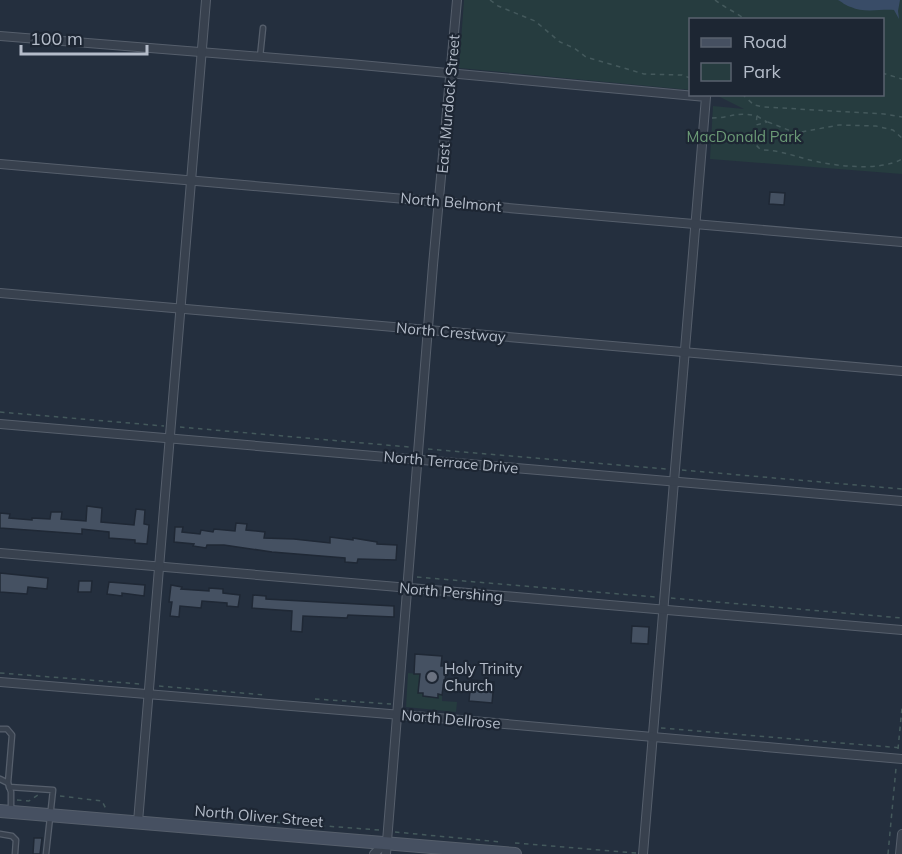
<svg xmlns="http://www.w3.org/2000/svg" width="902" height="854" viewBox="0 0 902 854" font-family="Mulish,sans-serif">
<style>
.green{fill:#263c3f}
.water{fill:#394c67}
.building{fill:#455162;stroke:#1f2835;stroke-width:1.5}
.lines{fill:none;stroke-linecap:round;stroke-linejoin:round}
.lane-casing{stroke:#565f6c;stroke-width:7}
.street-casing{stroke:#565f6c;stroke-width:10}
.secondary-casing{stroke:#565f6c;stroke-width:14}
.path{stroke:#44595c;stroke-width:1.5;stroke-dasharray:4.5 4.5;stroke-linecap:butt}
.lane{stroke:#38414e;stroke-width:4.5}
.street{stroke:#38414e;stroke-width:8}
.secondary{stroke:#465061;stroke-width:12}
.worship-dot{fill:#6b7280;stroke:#1d2633;stroke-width:2}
.labels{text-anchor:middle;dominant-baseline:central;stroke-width:4.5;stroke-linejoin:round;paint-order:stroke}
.street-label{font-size:15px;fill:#b4bcc9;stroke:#1d2633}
.park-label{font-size:15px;fill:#6b9a76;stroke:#1d2633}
.poi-label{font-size:15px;fill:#b4bcc9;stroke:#1d2633;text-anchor:start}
</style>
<rect width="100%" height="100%" fill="#242f3e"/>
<g class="green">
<polygon points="464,0 902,0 902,174 710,159 713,106 744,109 716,95 882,94 882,20 690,20 690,90 459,68"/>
<polygon points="408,673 420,674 418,692 423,693 423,696 437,698 438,694 442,695 442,701 457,702 456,712 406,707"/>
</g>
<path class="water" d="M838 0H900L898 11 899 19 894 10C880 9 863 13 851 7 846 6 842 2 838 0Z"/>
<g class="building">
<polygon points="770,192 785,193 784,205 769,204"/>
<polygon points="87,506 102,508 101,522 134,525 136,509 145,510 144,524 149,525 147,544 135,543 135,540 109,538 109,532 82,529 82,534 0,528 0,513 10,514 9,518 32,520 32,518 50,519 51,512 62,512 61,519 86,521"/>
<polygon points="236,523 247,524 246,530 265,532 264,538 294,539 330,543 330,537 353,540 353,538 377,542 377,544 397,545 396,560 358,559 357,563 345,562 345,558 272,552 224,545 207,545 206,548 193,546 194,544 174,542 175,527 183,527 182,532 200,534 201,530 213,532 214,529 235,531"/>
<polygon points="0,573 48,578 47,589 28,587 27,594 0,592"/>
<polygon points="79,581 92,581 91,592 78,592"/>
<polygon points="109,582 145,585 144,596 122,593 122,596 107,594"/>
<polygon points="171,585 182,587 181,589 209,591 209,588 223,589 223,593 240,595 238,607 227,606 227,603 202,601 201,608 180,606 179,617 170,616 172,602 169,602"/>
<polygon points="253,595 266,596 266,599 394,606 394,617 348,615 347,618 303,616 302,632 291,631 292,611 252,608"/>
<polygon points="632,626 649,627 648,644 631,643"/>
<polygon points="415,654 442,656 441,666 447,666 445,680 444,680 442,695 438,694 438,698 423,696 423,693 418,693 420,674 414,674"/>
<polygon points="471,680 494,682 492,703 469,701"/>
<polygon points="34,838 42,838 40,854 33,854"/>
</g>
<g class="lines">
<g class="lane-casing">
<g id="lane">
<polyline points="260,57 263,28"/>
<polyline points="0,729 7,729 12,735 8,783"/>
<polyline points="0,779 8,783 11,792 11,810"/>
<polyline points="9,787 53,790 46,854"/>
<polyline points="0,834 12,836 16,840 15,854"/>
</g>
</g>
<g class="street-casing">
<g id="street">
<polyline points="0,36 350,64 706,97 643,854"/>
<polyline points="0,164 902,242"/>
<polyline points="0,293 902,371"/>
<polyline points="0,424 902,501"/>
<polyline points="0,553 902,630"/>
<polyline points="0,682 438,718 902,759"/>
<polyline points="138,822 206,0"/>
<polyline points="374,854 386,842"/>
<polyline points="386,854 433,265 457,0"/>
<polyline points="900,854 902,834"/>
</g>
</g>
<g class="secondary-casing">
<polyline id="secondary" points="0,811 515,854"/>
</g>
<g class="path">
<polyline points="490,0 498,6 535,21 560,42 574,48 586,57 644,74 682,75 690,78"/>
<path d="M715 0C725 8 736 12 746 20"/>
<polyline points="882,73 902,79"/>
<polyline points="742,94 754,105 764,107 884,114 902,117"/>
<path d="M757 116 767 122 756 125C751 136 752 142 761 150 778 150 791 155 806 159 832 166 879 172 902 159"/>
<path d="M712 118C731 118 736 111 757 116L756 124"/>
<polyline points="768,122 796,133 839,125 876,126 893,130 902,138"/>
<polyline points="0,412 164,426"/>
<polyline points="180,427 409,447"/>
<polyline points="428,449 666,469"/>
<polyline points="682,470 902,489"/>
<polyline points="417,577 655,597"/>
<polyline points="671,598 902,618"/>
<polyline points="0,673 140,684"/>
<polyline points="159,686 265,695"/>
<polyline points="315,699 391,704"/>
<polyline points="661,728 902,748"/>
<polyline points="898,749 902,708"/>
<polyline points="60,796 102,801 106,809"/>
<polyline points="17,800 29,801 38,795"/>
<polyline points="204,817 379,830"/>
<polyline points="395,832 501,842"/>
<polyline points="515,843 636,853"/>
<polyline points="888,854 896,768"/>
</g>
<use href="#lane" class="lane"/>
<use href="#street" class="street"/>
<use href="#secondary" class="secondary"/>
</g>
<circle class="worship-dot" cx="432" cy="677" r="6"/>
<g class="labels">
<g class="street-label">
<text transform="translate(448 104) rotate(-85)">East Murdock Street</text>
<text transform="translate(451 202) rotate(5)">North Belmont</text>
<text transform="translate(451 332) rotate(5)">North Crestway</text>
<text transform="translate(451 462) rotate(5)">North Terrace Drive</text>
<text transform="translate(451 592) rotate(5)">North Pershing</text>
<text transform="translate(451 719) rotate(5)">North Dellrose</text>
<text transform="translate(259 816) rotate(5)">North Oliver Street</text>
</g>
<g class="park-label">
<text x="744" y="136">MacDonald Park</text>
</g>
<g class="poi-label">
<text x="444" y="668">Holy Trinity<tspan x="444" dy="17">Church</tspan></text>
</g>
</g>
<rect x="689" y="18" width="195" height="78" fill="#1d2633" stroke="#59626f" stroke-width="1.5"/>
<rect x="701" y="38" width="30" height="9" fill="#465061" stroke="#59626f" stroke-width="1.5"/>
<text x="743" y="48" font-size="18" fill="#b4bcc9">Road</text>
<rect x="701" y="63" width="30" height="18" fill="#263c3f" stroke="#59626f" stroke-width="1.5"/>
<text x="743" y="78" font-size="18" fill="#b4bcc9">Park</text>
<path d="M21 45v9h126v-9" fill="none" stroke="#b4bcc9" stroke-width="3"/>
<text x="30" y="45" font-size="18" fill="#b4bcc9" stroke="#1d2633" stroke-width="4.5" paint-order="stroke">100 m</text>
</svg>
